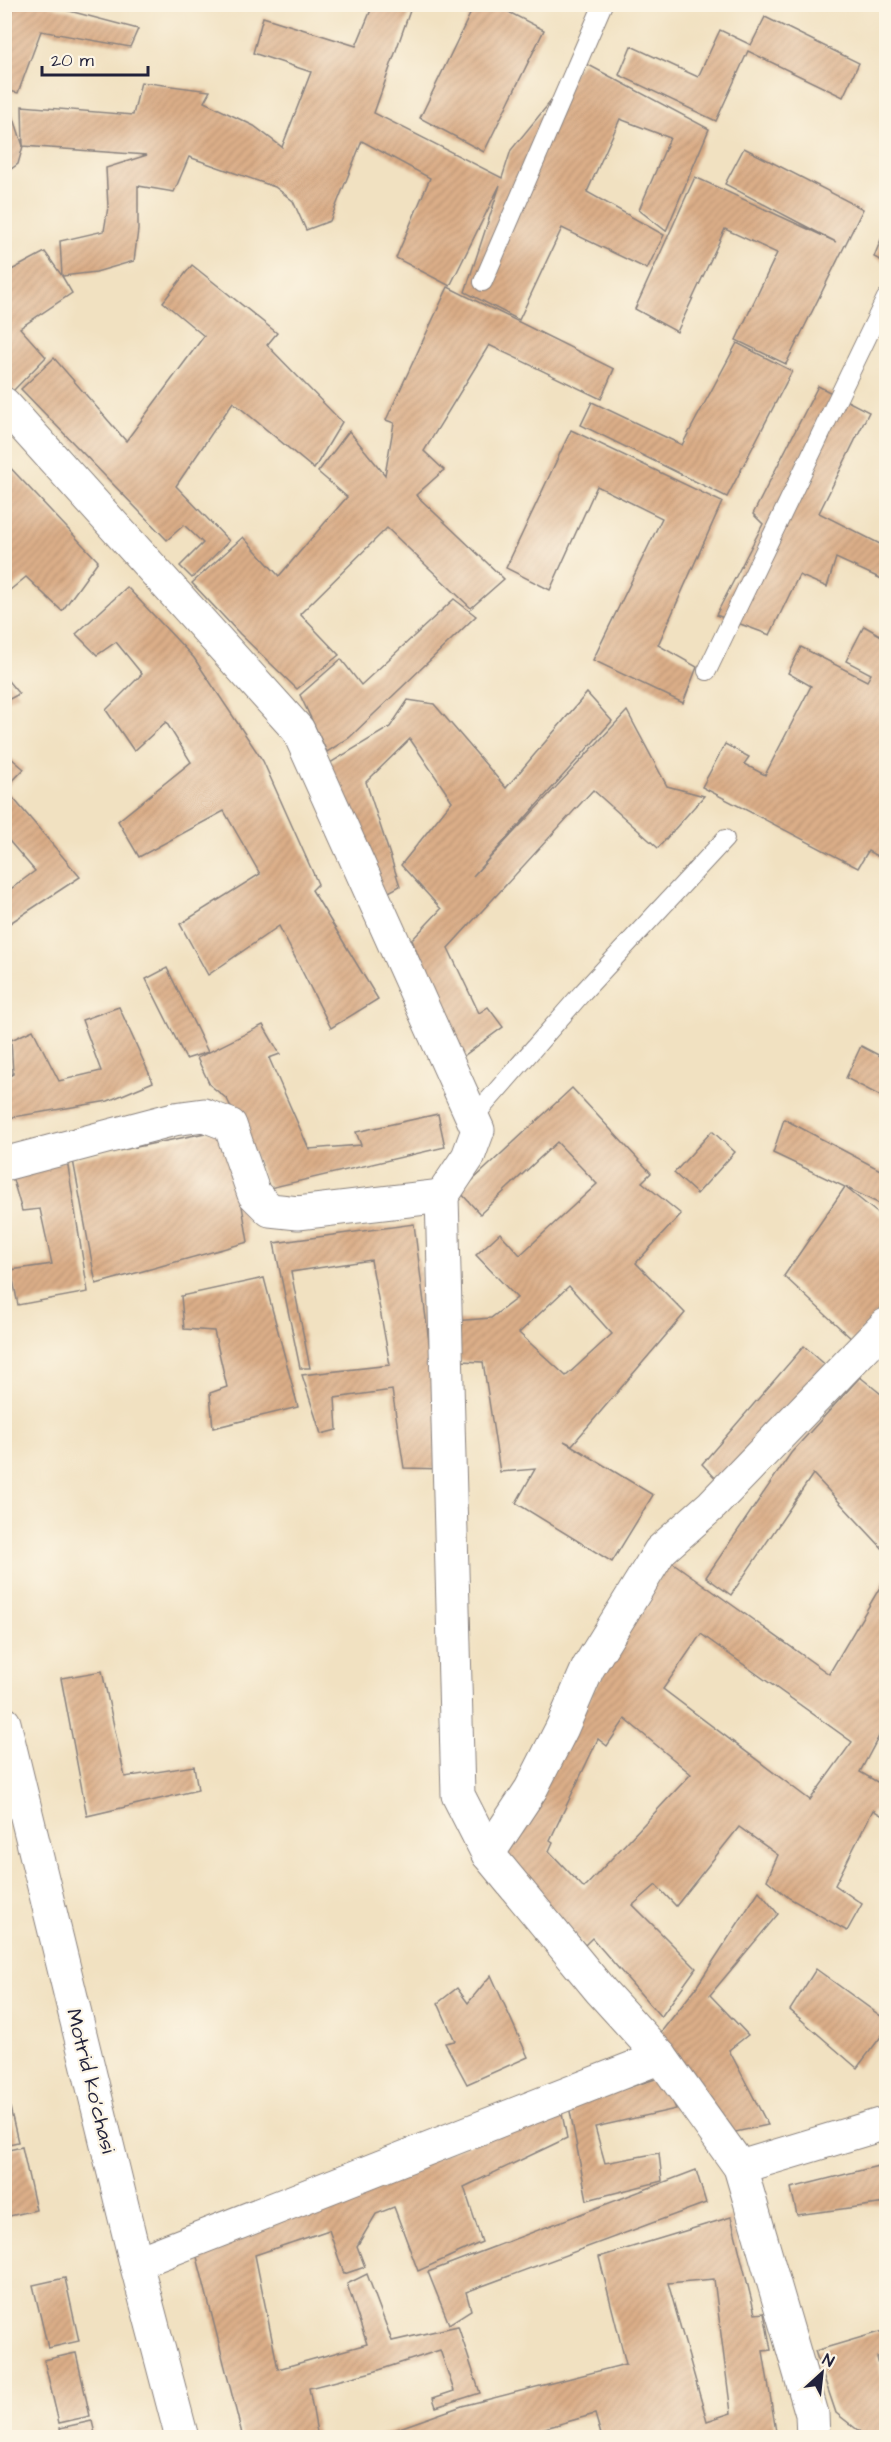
<svg xmlns="http://www.w3.org/2000/svg" width="891" height="2442" viewBox="0 0 891 2442" font-family="'Architects Daughter',sans-serif">
<style>
.building{fill:url(#building-hatch);fill-rule:evenodd}
.lines{fill:none;stroke-linecap:round;stroke-linejoin:round}
.lane-casing{stroke:#8a827e;stroke-width:20}
.street-casing{stroke:#8a827e;stroke-width:35}
.primary-casing{stroke:#8a827e;stroke-width:35}
.lane{stroke:#fff;stroke-width:18}
.street{stroke:#fff;stroke-width:33}
.primary{stroke:#fff;stroke-width:33}
.labels{text-anchor:middle;dominant-baseline:central;stroke-width:4.5;stroke-linejoin:round;paint-order:stroke}
.street-label{font-size:21px;fill:#22223b;stroke:#fcf5e5}
</style>
<defs>
<pattern id="building-hatch" width="6" height="6" patternUnits="userSpaceOnUse" patternTransform="scale(1.5)"><rect width="6" height="6" fill="#dbae88"/><path d="M-1 1l2-2M0 6l6-6M5 7l2-2" fill="none" stroke="#bc9576"/></pattern>
</defs>
<rect width="100%" height="100%" fill="#fcf5e5"/>
<filter id="ink" filterUnits="userSpaceOnUse"><feTurbulence type="fractalNoise" baseFrequency=".0167" numOctaves="2"/><feDisplacementMap in="SourceGraphic" scale="12" xChannelSelector="R" yChannelSelector="G"/><feConvolveMatrix kernelMatrix="1 2 1 2 8 2 1 2 1" color-interpolation-filters="sRGB"/></filter>
<filter id="wash" filterUnits="userSpaceOnUse"><feTurbulence type="fractalNoise" baseFrequency=".008" numOctaves="4" result="noise"/><feDisplacementMap in="SourceGraphic" scale="24" xChannelSelector="R" yChannelSelector="G"/><feGaussianBlur stdDeviation="1.35" result="paint"/><feColorMatrix in="noise" values="0 0 0 0 0 0 0 0 0 0 0 0 0 0 0 0 0 1.4 0 .05"/><feComposite in="paint" operator="in"/></filter>
<g filter="url(#wash)">
<rect width="100%" height="100%" fill="#f1e1c1"/>
<g id="blocks">
<g class="building">
<polygon points="14,4 43,4 138,29 130,47 41,31 18,93 4,90 4,36"/>
<polygon points="475,4 493,4 544,30 484,152 420,118"/>
<polygon points="373,5 412,5 374,113 502,178 511,150 583,62 709,129 666,231 639,210 670,138 620,119 587,192 664,235 647,269 562,228 519,320 465,292 500,185 450,286 396,258 430,178 362,141 330,221 306,230 293,201 275,187 189,157 174,192 138,186 138,230 134,261 96,272 62,276 72,293 20,328 46,357 13,391 4,382 4,274 45,252 62,276 60,241 104,231 108,207 106,168 147,155 23,146 22,106 133,115 141,82 210,91 204,102 254,126 282,147 311,72 253,53 263,17 356,46"/>
<polygon points="765,17 859,63 843,97 748,51 716,121 619,75 631,46 698,77 720,30 751,45"/>
<polygon points="4,95 7,97 23,146 18,164 4,174"/>
<polygon points="744,148 863,209 786,364 736,340 777,253 725,229 677,332 635,309 695,177 836,242 725,184"/>
<polygon points="886,227 886,263 874,257"/>
<polygon points="192,265 277,333 267,345 342,422 314,469 233,402 176,486 229,541 192,578 180,566 203,543 184,525 167,540 21,389 54,358 126,441 204,336 163,302"/>
<polygon points="448,287 614,369 601,399 489,345 424,451 444,470 416,495 504,579 471,608 387,528 300,614 339,655 297,689 240,634 192,583 243,537 279,576 347,497 318,472 349,431 385,475 394,423 386,420"/>
<polygon points="737,343 792,371 727,497 581,425 592,402 682,445"/>
<polygon points="818,386 869,412 819,513 886,547 886,581 836,558 827,587 799,575 770,635 716,615 763,524 753,514"/>
<polygon points="571,430 722,502 658,645 697,667 683,703 593,660 662,518 597,486 550,590 506,568"/>
<polygon points="4,461 98,561 62,611 26,577 4,595"/>
<polygon points="127,587 194,658 263,761 318,884 312,890 378,999 331,1028 279,926 208,975 180,924 260,874 224,811 139,857 118,821 191,762 166,722 134,751 106,710 142,674 116,642 97,655 76,634"/>
<polygon points="454,599 476,616 349,738 327,752 300,695 341,659 361,685"/>
<polygon points="864,626 883,637 886,631 886,814 884,818 886,819 886,861 868,851 858,868 702,787 725,744 749,757 744,764 765,775 811,686 788,673 801,647 867,681 871,674 846,661"/>
<polygon points="4,676 19,694 4,702"/>
<polygon points="587,693 612,721 473,876 627,711 667,786 704,796 658,848 593,790 448,948 479,1013 488,1007 503,1027 458,1060 412,940 441,909 401,865 452,801 410,739 366,782 400,886 376,899 315,772 390,727 408,700 434,704 506,788"/>
<polygon points="4,752 24,769 4,790"/>
<polygon points="8,792 80,877 4,927 4,894 35,871 4,835 4,794"/>
<polygon points="167,968 208,1052 186,1059 146,979"/>
<polygon points="119,1007 153,1082 108,1101 8,1118 4,1108 4,1079 13,1074 11,1040 33,1030 59,1081 101,1071 82,1020"/>
<polygon points="263,1025 280,1054 269,1058 309,1149 361,1145 356,1132 438,1114 445,1147 270,1188 227,1099 210,1085 197,1058"/>
<polygon points="861,1046 886,1059 886,1099 846,1078"/>
<path d="M572 1088 651 1173 642 1182 681 1214 636 1263 685 1313 572 1445 564 1441 653 1495 612 1562 516 1503 535 1469 500 1472 483 1362 460 1361 454 1321 491 1318 517 1298 476 1255 500 1233 520 1255 597 1184 557 1142 480 1214 460 1192ZM569 1286 612 1334 566 1376 519 1333Z"/>
<polygon points="784,1119 882,1171 886,1161 886,1207 845,1187 886,1220 886,1302 854,1341 784,1276 845,1187 773,1153"/>
<polygon points="225,1129 236,1170 248,1242 96,1284 73,1160"/>
<polygon points="712,1131 735,1152 697,1194 674,1173"/>
<polygon points="67,1160 88,1292 18,1305 11,1270 52,1264 40,1209 22,1211 11,1173"/>
<polygon points="414,1224 445,1469 404,1468 392,1390 335,1398 337,1430 321,1434 302,1375 390,1365 371,1260 291,1272 310,1368 300,1368 274,1243"/>
<polygon points="264,1278 298,1407 213,1428 210,1393 227,1387 214,1331 184,1329 181,1296"/>
<polygon points="804,1346 829,1368 720,1483 702,1464"/>
<polygon points="860,1377 886,1398 886,1552 813,1474 731,1595 706,1577 791,1453"/>
<path d="M669 1560 829 1674 886 1577V1723L860 1772 886 1787V1818L873 1810 835 1885 862 1904 847 1931 789 1898 767 1880 778 1855 739 1827 676 1906 656 1885 633 1905 696 1968 661 2017 592 1938 585 1945 500 1852ZM701 1634 852 1742 810 1800 663 1689ZM625 1719 691 1774 584 1888 549 1851 553 1842 550 1840 598 1739 607 1746Z"/>
<polygon points="102,1671 125,1777 194,1766 198,1790 87,1816 61,1678"/>
<polygon points="759,1891 778,1914 710,1995 748,2035 729,2050 768,2125 726,2134 657,2037 695,1989"/>
<polygon points="816,1969 886,2020 886,2030 857,2068 790,2010"/>
<polygon points="491,1975 528,2057 467,2084 445,2043 455,2041 438,2003 457,1988 468,2003"/>
<polygon points="662,2077 676,2109 595,2127 605,2163 659,2153 662,2181 587,2200 569,2106"/>
<polygon points="5,2086 18,2142 4,2145 4,2087"/>
<polygon points="561,2109 567,2138 464,2187 482,2242 418,2271 394,2207 376,2214 357,2246 365,2267 344,2274 329,2230 255,2255 278,2369 367,2344 347,2284 367,2274 392,2341 458,2326 480,2393 436,2407 433,2398 454,2391 440,2350 376,2371 309,2388 318,2438 243,2438 195,2249"/>
<polygon points="22,2147 36,2210 5,2217 4,2151"/>
<polygon points="886,2164 886,2203 797,2215 791,2188"/>
<polygon points="696,2170 706,2203 466,2292 471,2310 449,2324 428,2272"/>
<path d="M731 2217 755 2314 764 2313 771 2350 763 2351 777 2438H602L595 2414 510 2438H371L462 2406 626 2364 599 2257ZM714 2279 731 2413 707 2421 668 2283Z"/>
<polygon points="65,2278 79,2341 48,2348 33,2285"/>
<polygon points="886,2330 886,2355 877,2357 886,2396 886,2438 868,2438 836,2413 815,2351"/>
<polygon points="76,2353 90,2416 59,2423 44,2360"/>
<polygon points="92,2421 96,2438 63,2438 60,2428"/>
</g>
</g>
</g>
<g filter="url(#ink)">
<use href="#blocks" fill-opacity="0" stroke="#8a827e" stroke-width="1.5"/>
<g class="lines">
<g class="lane-casing">
<g id="lane">
<polyline points="483,282 603,4"/>
<polyline points="707,671 886,298"/>
<polyline points="472,1119 583,992 725,839"/>
</g>
</g>
<g class="street-casing">
<g id="street">
<polyline points="4,404 298,730 478,1130 468,1157 442,1196 458,1795 488,1854 601,1991 661,2057 740,2167 812,2414 813,2438"/>
<polyline points="4,1164 174,1119 204,1115 230,1125 254,1194 270,1210 298,1213 442,1196"/>
<polyline points="488,1854 531,1789 562,1728 588,1668 660,1551 712,1505 886,1325"/>
<polyline points="740,2167 886,2123"/>
<polyline points="136,2263 661,2057"/>
</g>
</g>
<g class="primary-casing">
<polyline id="primary" points="4,1723 136,2263 182,2438"/>
</g>
<use href="#lane" class="lane"/>
<use href="#street" class="street"/>
<use href="#primary" class="primary"/>
</g>
</g>
<g class="labels">
<g class="street-label">
<text transform="translate(91 2081) rotate(76)">Motrid ko'chasi</text>
</g>
</g>
<rect width="891" height="2442" fill="none" stroke="#fcf5e5" stroke-width="24"/>
<g transform="translate(822 2373) rotate(27)" stroke="#fcf5e5" stroke-width="4.5" paint-order="stroke">
<path d="M0-4.5L10 22L0 15L-10 22Z" fill="#22223b"/>
<text y="-9" font-size="16" font-weight="bold" text-anchor="middle" fill="#22223b">N</text>
</g>
<path d="M42 66v9h106v-9" fill="none" stroke="#22223b" stroke-width="3"/>
<text x="51" y="66" font-size="18" fill="#22223b" stroke="#fcf5e5" stroke-width="4.5" paint-order="stroke">20 m</text>
</svg>
